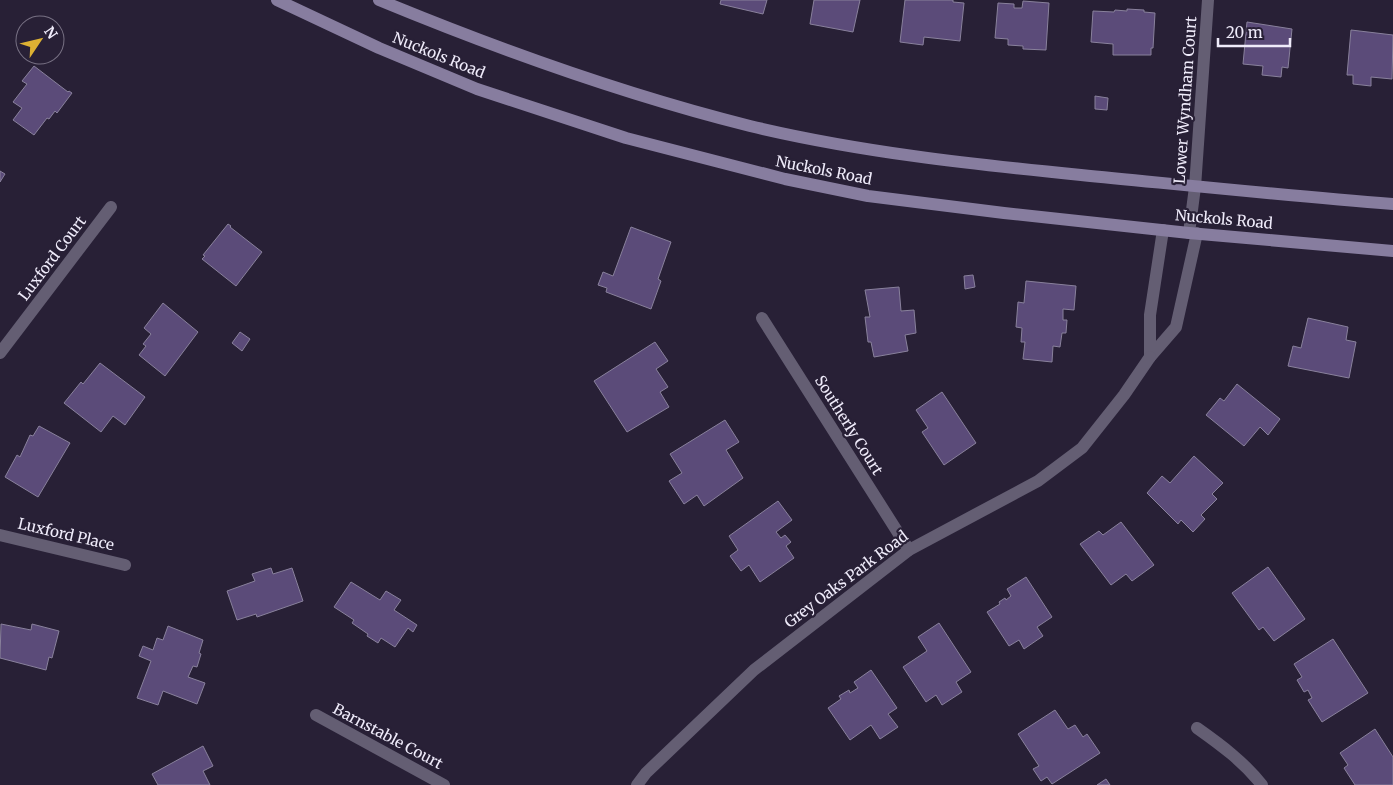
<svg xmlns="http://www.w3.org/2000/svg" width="1393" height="785" viewBox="0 0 1393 785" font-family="Merriweather,serif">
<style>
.building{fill:#5b4b79;stroke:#89819c}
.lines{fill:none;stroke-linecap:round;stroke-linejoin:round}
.street{stroke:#645e73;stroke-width:12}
.secondary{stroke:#877d9f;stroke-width:12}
.labels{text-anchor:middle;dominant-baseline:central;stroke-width:4.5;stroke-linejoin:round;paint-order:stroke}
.street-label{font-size:15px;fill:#efebfa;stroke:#282036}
</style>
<rect width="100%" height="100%" fill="#282036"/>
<g class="building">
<polygon points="721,0 767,0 763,14 720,4"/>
<polygon points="814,0 860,0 853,32 810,24"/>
<polygon points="905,0 953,0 953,2 964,3 960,41 924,37 923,45 900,42"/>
<polygon points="1023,1 1049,3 1046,50 1023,49 1023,46 1008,45 1008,39 995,38 998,3 1014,4 1014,8 1022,8"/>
<polygon points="1127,9 1144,10 1144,12 1155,13 1153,48 1151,48 1151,55 1113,55 1113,44 1091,42 1093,11 1114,12 1115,10 1127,11"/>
<polygon points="1247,22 1292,29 1288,68 1282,67 1281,77 1262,75 1263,66 1243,64"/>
<polygon points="1351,30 1393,35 1392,79 1371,77 1371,86 1353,84 1353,75 1347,75"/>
<polygon points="34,66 68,92 69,91 72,93 57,113 55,111 49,119 47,118 34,135 13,120 22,108 13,102 27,84 22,81"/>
<polygon points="1095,96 1108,98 1107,110 1095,109"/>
<polygon points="0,171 5,174 0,182"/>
<polygon points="228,224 231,226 230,227 262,252 236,286 202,259 205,256 203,255"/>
<polygon points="631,227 671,242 658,279 661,281 651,309 606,292 607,288 598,285 603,272 613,276"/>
<polygon points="973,275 975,287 965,289 964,276"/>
<polygon points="1026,281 1076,286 1074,310 1063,309 1063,320 1067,320 1066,333 1062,333 1060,347 1053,346 1052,362 1023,359 1025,342 1021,342 1022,328 1016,327 1018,302 1024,303"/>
<polygon points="899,287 901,311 914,310 916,333 905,335 908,351 874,357 871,342 868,342 865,317 870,317 865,290"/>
<polygon points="163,303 198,332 165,376 139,355 146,346 143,344 151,334 144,328"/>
<polygon points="1308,318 1348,327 1346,340 1356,342 1349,378 1288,366 1293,346 1301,348"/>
<polygon points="240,332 250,339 242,351 232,343"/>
<polygon points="655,342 668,361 656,369 668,387 660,392 669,407 627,432 594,381"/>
<polygon points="100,363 145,397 125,425 113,416 101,432 64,403 81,382 83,384"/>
<polygon points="1237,384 1280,419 1268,435 1260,427 1244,446 1206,415 1220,398 1224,401"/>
<polygon points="942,392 976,443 944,465 922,432 928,428 916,410"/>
<polygon points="725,420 739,442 726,450 743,478 704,506 697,495 684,504 669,481 682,473 670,454"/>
<polygon points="39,426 70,443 38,497 5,477 17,455 20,457 30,435 33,436"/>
<polygon points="1194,456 1223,483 1212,494 1217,499 1201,515 1205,519 1193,532 1181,520 1178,524 1147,493 1162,476 1170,483"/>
<polygon points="778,501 792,520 776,532 781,538 785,535 791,542 786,546 794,558 760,582 749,565 741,571 730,556 738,550 729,536"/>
<polygon points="1121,522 1154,565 1132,581 1126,574 1111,585 1080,544 1099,531 1103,535"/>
<polygon points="1268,567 1305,619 1274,641 1263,627 1259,630 1232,593"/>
<polygon points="271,568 273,574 292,568 303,601 257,617 256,614 237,620 227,591 255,581 252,574"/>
<polygon points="1026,577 1052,617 1037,627 1043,636 1024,649 1019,640 1009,646 987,612 1000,604 999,602 1005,598 1006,600 1011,596 1007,589"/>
<polygon points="351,582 380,600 386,591 401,600 394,610 417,625 413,632 408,628 395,647 381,638 378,643 367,636 368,634 352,623 354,620 334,607"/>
<polygon points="939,623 971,672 956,682 962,692 942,705 936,695 926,702 903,667 927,651 918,637"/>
<polygon points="1,624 31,630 32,624 59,631 52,658 49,657 46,670 0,658"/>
<polygon points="168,626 203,640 199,653 201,654 197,667 193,666 188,677 205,683 197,704 163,691 158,705 137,698 151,661 139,656 143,646 153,650 157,638 163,640"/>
<polygon points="1333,639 1368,693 1322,722 1308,700 1312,698 1308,690 1304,692 1297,680 1302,677 1294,664"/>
<polygon points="871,670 897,708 888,714 898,727 880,739 871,725 850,740 828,708 841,699 839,696 849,690 850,693 858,688 854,682"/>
<polygon points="1055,710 1068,729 1075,725 1083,737 1087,734 1100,753 1052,784 1047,777 1041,781 1033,769 1039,766 1018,734"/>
<polygon points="1375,729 1393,757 1393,785 1355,785 1344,768 1348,765 1340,753"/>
<polygon points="203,746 213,766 203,771 210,785 158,785 152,774"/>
<polygon points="1106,779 1110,785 1097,785"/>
</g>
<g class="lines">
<g class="street">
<polyline points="1163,230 1150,315 1150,357 1176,327 1197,233"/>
<polyline points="1189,233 1195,187 1208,0"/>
<polyline points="762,318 909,550"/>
<polyline points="0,353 111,207"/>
<polyline points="0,535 125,565"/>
<polyline points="316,715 444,785"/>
<path d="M1197 728C1221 745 1244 762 1262 785"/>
<polyline points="637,785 646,773 754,670 909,550 1038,481 1082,448 1124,395 1150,357"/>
</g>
<g class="secondary">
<polyline points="277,0 379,48 477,89 626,138 785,179 868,196 1004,213 1189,233 1393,251"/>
<path d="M379 0C500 50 622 94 750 126 859 152 970 164 1081 175 1185 185 1289 196 1393 204"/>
</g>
</g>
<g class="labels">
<g class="street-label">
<text transform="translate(439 55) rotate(22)">Nuckols Road</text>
<text transform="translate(1185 100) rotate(-86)">Lower Wyndham Court</text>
<text transform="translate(824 170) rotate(11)">Nuckols Road</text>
<text transform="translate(1224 219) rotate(5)">Nuckols Road</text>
<text transform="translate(52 258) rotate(-53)">Luxford Court</text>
<text transform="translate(849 425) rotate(58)">Southerly Court</text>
<text transform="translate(66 534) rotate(13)">Luxford Place</text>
<text transform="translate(846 579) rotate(-37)">Grey Oaks Park Road</text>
<text transform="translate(388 736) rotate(28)">Barnstable Court</text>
</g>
</g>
<g transform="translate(40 40) rotate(55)"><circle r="24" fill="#282036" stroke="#787184"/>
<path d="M0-4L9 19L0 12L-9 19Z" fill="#ddb133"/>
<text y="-8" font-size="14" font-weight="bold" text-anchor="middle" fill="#efebfa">N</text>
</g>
<path d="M1218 38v8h72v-8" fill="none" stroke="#efebfa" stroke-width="2.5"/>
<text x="1226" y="38" font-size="15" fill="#efebfa" stroke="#282036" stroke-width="4" paint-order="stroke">20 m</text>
</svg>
